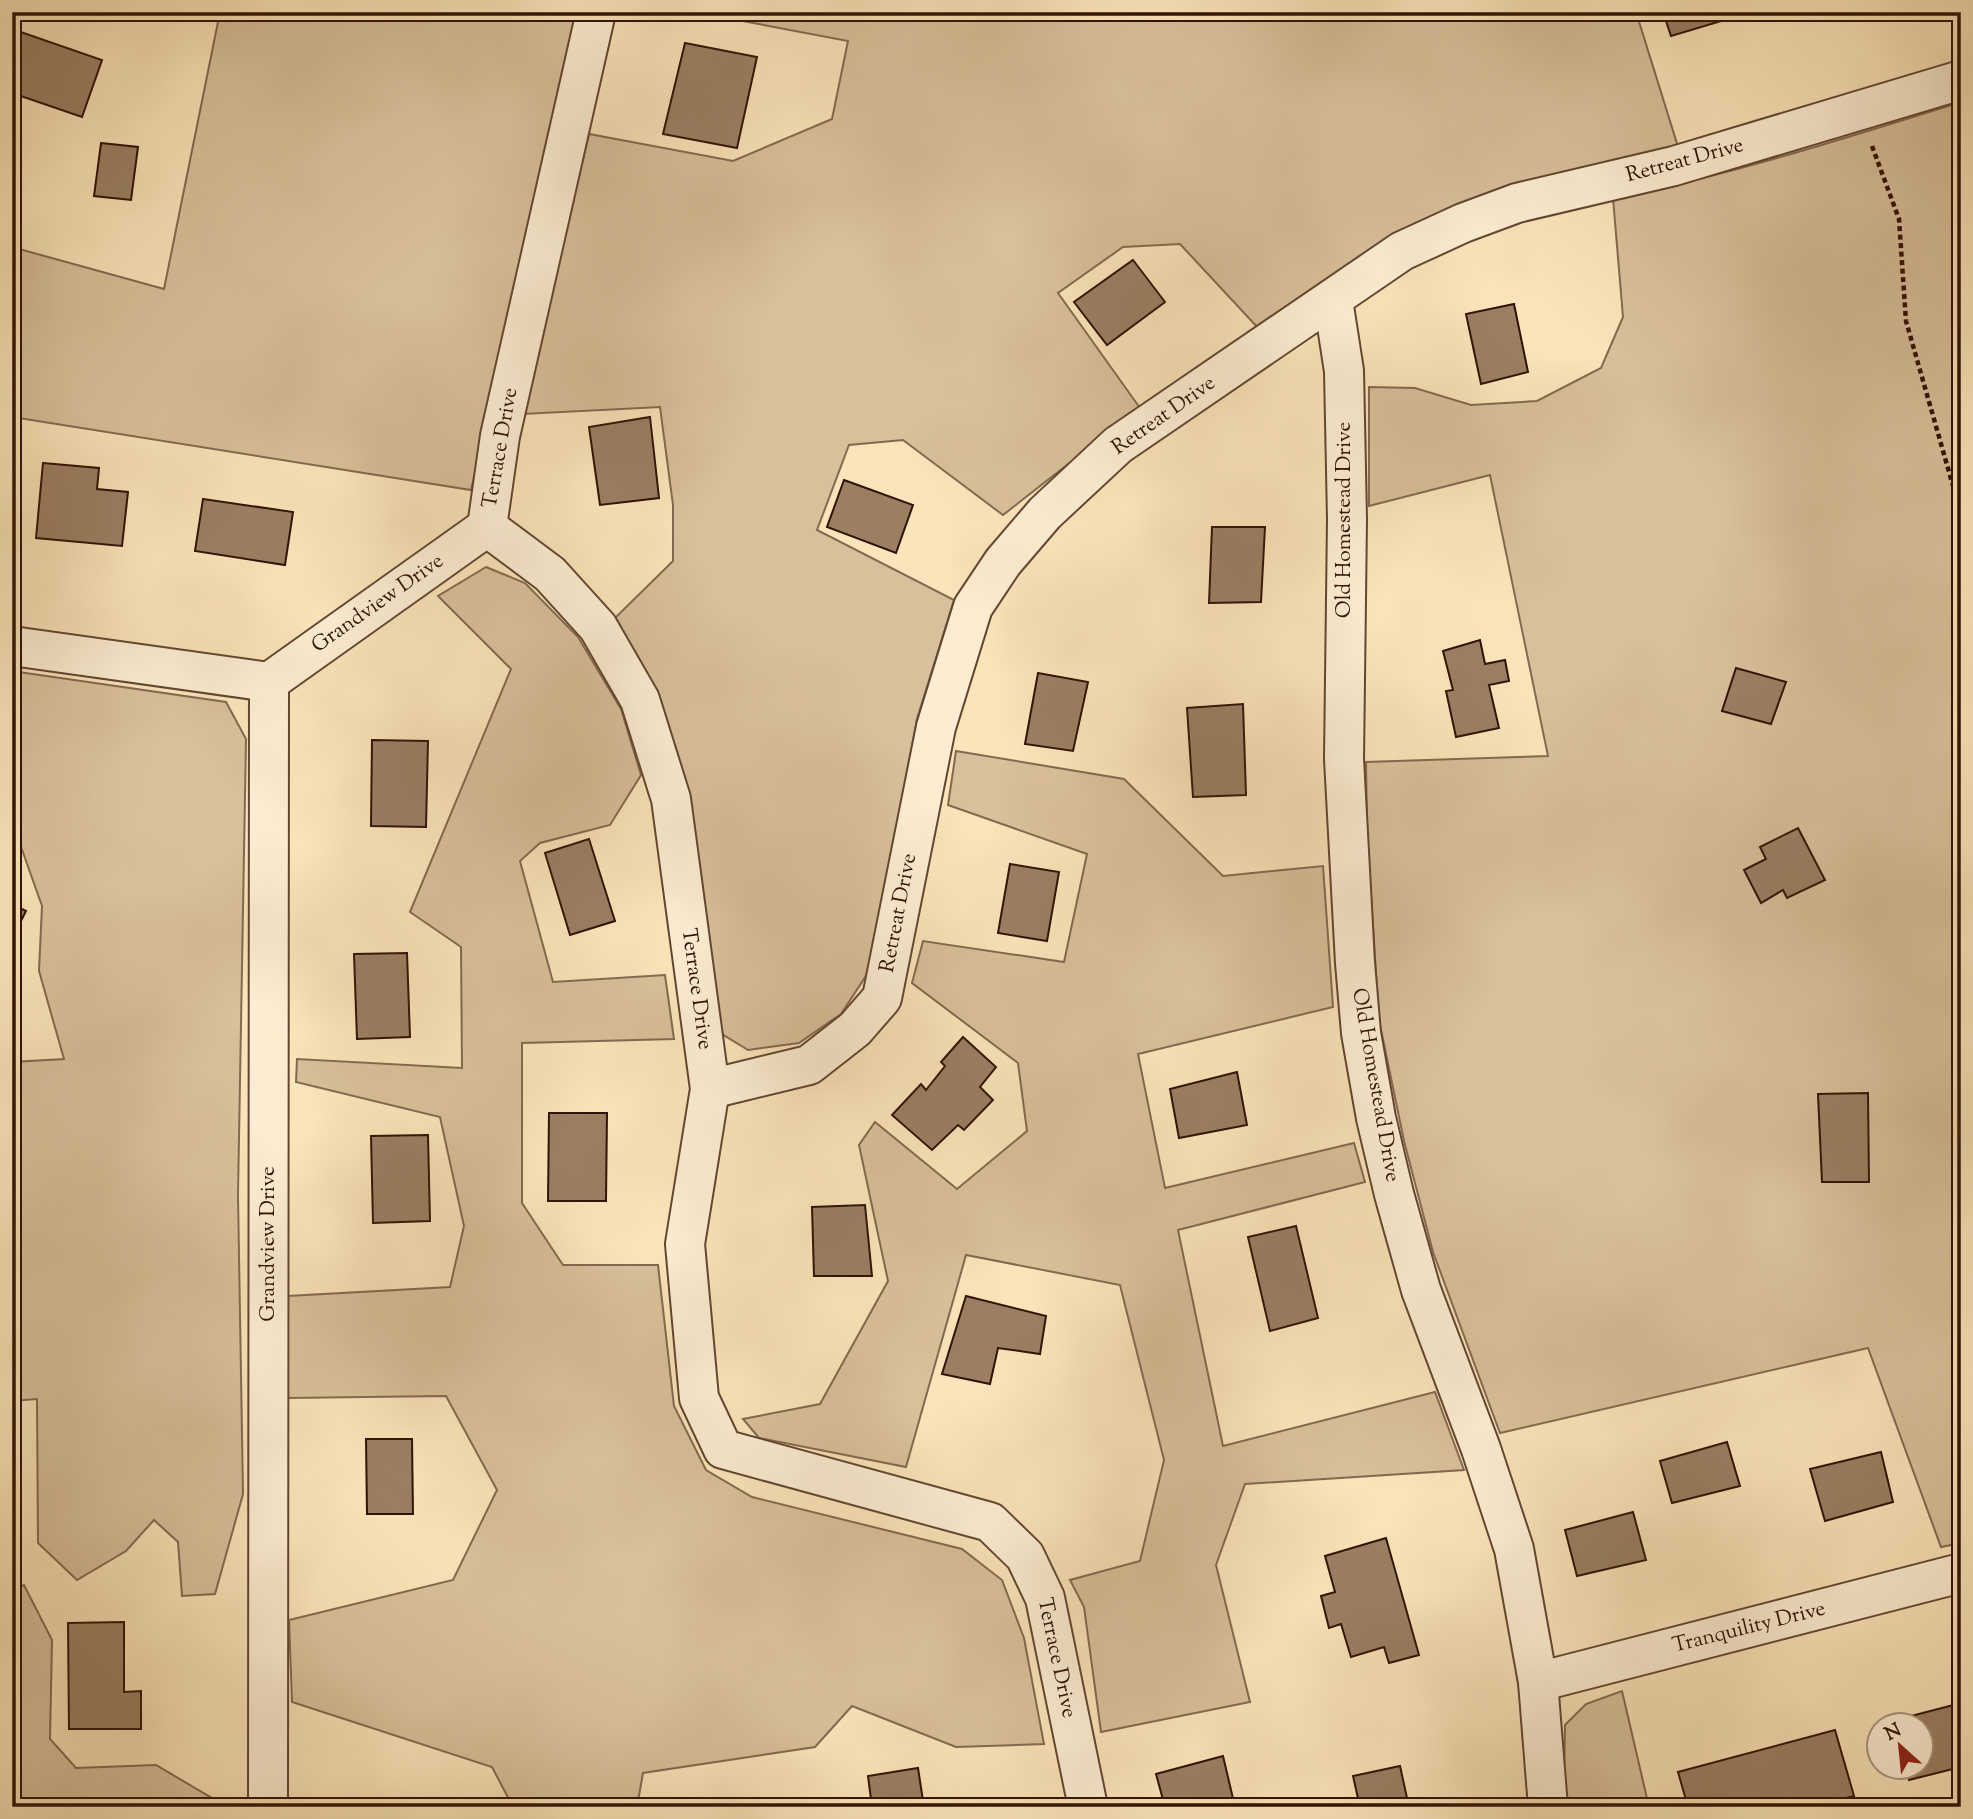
<svg xmlns="http://www.w3.org/2000/svg" width="1973" height="1819" viewBox="0 0 1973 1819" font-family="'Sorts Mill Goudy',serif">
<style>
.green{fill:#d8c09a;stroke:#846950;stroke-width:2}
.building{fill:#9a7f63;stroke:#311205;stroke-width:2}
.lines{fill:none;stroke-linecap:round;stroke-linejoin:round}
.minor-casing{stroke:#634632;stroke-width:42}
.path{stroke:#311205;stroke-width:4.5;stroke-dasharray:5 3.5;stroke-linecap:butt}
.minor{stroke:#fcedd2;stroke-width:38}
.labels{text-anchor:middle;dominant-baseline:central;stroke-width:7;stroke-linejoin:round;paint-order:stroke}
.street-label{font-size:21px;fill:#311205;stroke:#fcedd2}
</style>
<rect width="100%" height="100%" fill="#fae4b9"/>
<filter id="stains"><feTurbulence type="fractalNoise" baseFrequency=".00286" numOctaves="4"/><feColorMatrix values="0 0 0 0 .2 0 0 0 0 .09 0 0 0 0 .02 0 0 0 .5 -.17"/></filter>
<radialGradient id="worn" r=".72"><stop offset=".6" stop-color="#630" stop-opacity="0"/><stop offset="1" stop-color="#630" stop-opacity=".3"/></radialGradient>
<g class="green">
<polygon points="220,12 581,12 471,490 12,417 12,247 164,289"/>
<polygon points="695,12 1636,12 1679,150 1259,329 1180,244 1123,247 1058,293 1140,408 1003,515 903,440 849,445 817,530 954,600 917,719 871,968 841,1014 799,1043 748,1050 722,1034 615,618 673,561 673,505 660,407 523,414 589,134 733,161 832,119 848,41"/>
<path d="M1961 102V1543L1941 1547 1868 1348 1500 1433 1433 1252 1404 1141 1379 1020 1367 832 1366 762 1548 756 1490 475 1369 506V387L1415 388 1471 405 1537 401 1601 368 1623 317 1613 198C1731 175 1846 138 1961 102Z"/>
<polygon points="486,567 525,583 578,637 621,709 641,775 610,825 540,843 520,861 553,982 665,975 674,1039 522,1043 522,1203 563,1265 658,1265 674,1406 706,1470 752,1497 962,1549 1002,1580 1024,1638 1044,1744 956,1747 852,1706 815,1747 643,1773 637,1807 513,1807 492,1767 292,1702 289,1620 453,1580 497,1490 446,1396 286,1398 288,1296 450,1287 464,1226 440,1117 296,1082 297,1059 462,1068 461,947 410,912 511,669 438,596"/>
<polygon points="12,671 226,702 246,739 238,1195 243,1494 215,1594 182,1596 178,1542 154,1520 126,1551 77,1580 38,1543 37,1399 12,1401 12,1062 64,1059 39,971 42,906 20,844 12,838"/>
<polygon points="956,751 1124,779 1223,876 1323,866 1333,1007 1138,1054 1165,1188 1354,1143 1365,1182 1178,1230 1223,1446 1435,1392 1464,1470 1245,1484 1216,1565 1250,1702 1101,1732 1084,1607 1070,1580 1140,1561 1164,1460 1120,1285 966,1255 906,1467 759,1438 743,1419 820,1404 888,1281 859,1145 875,1122 957,1189 1027,1131 1018,1063 912,983 923,941 1064,962 1087,854 948,805"/>
<polygon points="24,1585 52,1640 50,1739 76,1768 156,1765 217,1801 205,1807 12,1807 12,1591"/>
<polygon points="1622,1691 1649,1807 1569,1807 1564,1782 1565,1725 1586,1704"/>
</g>
<g class="building">
<polygon points="1663,12 1744,12 1745,14 1671,36"/>
<polygon points="12,29 102,60 82,117 12,93"/>
<polygon points="685,43 757,57 737,148 663,134"/>
<polygon points="101,143 138,147 131,200 94,196"/>
<polygon points="1133,260 1165,302 1107,345 1074,302"/>
<polygon points="1514,304 1528,372 1481,384 1466,314"/>
<polygon points="650,417 659,498 600,505 589,427"/>
<polygon points="43,463 99,468 97,489 128,492 122,546 36,538"/>
<polygon points="844,480 913,505 896,553 827,527"/>
<polygon points="203,499 293,512 285,565 195,551"/>
<polygon points="1212,527 1265,527 1261,602 1209,603"/>
<polygon points="1480,640 1485,664 1505,660 1509,681 1489,685 1499,728 1456,737 1446,691 1453,690 1443,651"/>
<polygon points="1736,668 1786,682 1771,724 1722,711"/>
<polygon points="1038,673 1088,682 1073,751 1025,744"/>
<polygon points="1243,704 1246,795 1193,797 1187,708"/>
<polygon points="372,740 428,741 426,827 371,826"/>
<polygon points="1798,828 1825,880 1787,898 1783,890 1761,903 1744,870 1766,859 1760,847"/>
<polygon points="589,839 615,921 570,935 545,853"/>
<polygon points="1010,864 1059,872 1047,941 998,933"/>
<polygon points="12,904 26,911 12,939"/>
<polygon points="407,953 410,1037 357,1039 354,954"/>
<polygon points="963,1037 996,1067 980,1087 993,1100 964,1130 958,1125 932,1150 892,1115 921,1084 926,1090 945,1066 941,1062"/>
<polygon points="1237,1072 1247,1125 1179,1138 1170,1089"/>
<polygon points="1868,1093 1869,1182 1822,1182 1818,1094"/>
<polygon points="549,1113 607,1113 606,1201 548,1201"/>
<polygon points="428,1135 430,1221 373,1223 371,1136"/>
<polygon points="865,1205 872,1276 814,1276 812,1207"/>
<polygon points="1296,1226 1318,1318 1270,1331 1248,1237"/>
<polygon points="966,1296 1046,1316 1040,1354 998,1348 990,1384 942,1374"/>
<polygon points="366,1439 412,1439 413,1514 367,1514"/>
<polygon points="1727,1442 1740,1486 1672,1503 1660,1461"/>
<polygon points="1881,1452 1893,1502 1825,1521 1810,1469"/>
<polygon points="1633,1512 1646,1560 1577,1576 1565,1530"/>
<polygon points="1386,1538 1419,1655 1389,1663 1384,1647 1351,1657 1341,1624 1329,1628 1321,1596 1335,1592 1325,1556"/>
<polygon points="124,1622 124,1692 141,1691 141,1729 69,1729 68,1623"/>
<polygon points="1961,1703 1961,1767 1909,1780 1905,1766 1920,1766 1920,1724 1893,1724 1892,1721"/>
<polygon points="1835,1730 1854,1796 1812,1807 1688,1807 1678,1772"/>
<polygon points="1223,1756 1235,1807 1165,1807 1156,1774"/>
<polygon points="1400,1766 1409,1807 1360,1807 1353,1776"/>
<polygon points="918,1768 924,1807 872,1807 868,1776"/>
</g>
<g class="lines">
<g class="minor-casing">
<g id="minor">
<polyline points="596,12 500,436 487,527 550,574 598,627 640,700 671,799 710,1089 685,1244 699,1398 723,1449 990,1522 1025,1556 1045,1598 1088,1807"/>
<polyline points="1333,300 1344,371 1347,519 1344,759 1355,963 1361,1033 1376,1118 1394,1194 1421,1290 1481,1449 1514,1549 1538,1682 1548,1807"/>
<polyline points="12,646 269,682 268,1807"/>
<polyline points="269,682 487,527"/>
<polyline points="710,1089 809,1065 855,1029 882,998 936,727 973,607 1003,562 1045,513 1118,445 1402,251 1463,223 1517,203 1674,166 1961,80"/>
<polyline points="1538,1682 1961,1573"/>
</g>
</g>
<polyline class="path" points="1872,146 1899,219 1906,321 1961,514"/>
<use href="#minor" class="minor"/>
</g>
<g class="labels">
<g class="street-label">
<text transform="translate(1685 161) rotate(-15)">Retreat Drive</text>
<text transform="translate(1164 416) rotate(-35)">Retreat Drive</text>
<text transform="translate(501 448) rotate(-80)">Terrace Drive</text>
<text transform="translate(1345 520) rotate(-90)">Old Homestead Drive</text>
<text transform="translate(378 604) rotate(-35)">Grandview Drive</text>
<text transform="translate(899 913) rotate(-79)">Retreat Drive</text>
<text transform="translate(696 989) rotate(82)">Terrace Drive</text>
<text transform="translate(1375 1085) rotate(80)">Old Homestead Drive</text>
<text transform="translate(269 1244) rotate(-90)">Grandview Drive</text>
<text transform="translate(1749 1628) rotate(-14)">Tranquility Drive</text>
<text transform="translate(1056 1658) rotate(78)">Terrace Drive</text>
</g>
</g>
<rect width="1973" height="1819" fill="none" stroke="#fae4b9" stroke-width="42"/>
<rect x="14" y="14" width="1945" height="1791" fill="none" stroke="#311205" stroke-width="3.5"/>
<rect x="21" y="21" width="1931" height="1777" fill="none" stroke="#311205" stroke-width="2"/>
<g transform="translate(1900 1746) rotate(333)"><circle r="33" fill="#fcedd2" stroke="#ab9580" stroke-width="2"/>
<path d="M0-5L12 26L0 18L-12 26Z" fill="#8f2418"/>
<text y="-10" font-size="19" font-weight="bold" text-anchor="middle" fill="#311205">N</text>
</g>
<rect width="100%" height="100%" filter="url(#stains)"/>
<rect width="100%" height="100%" fill="url(#worn)"/>
</svg>
